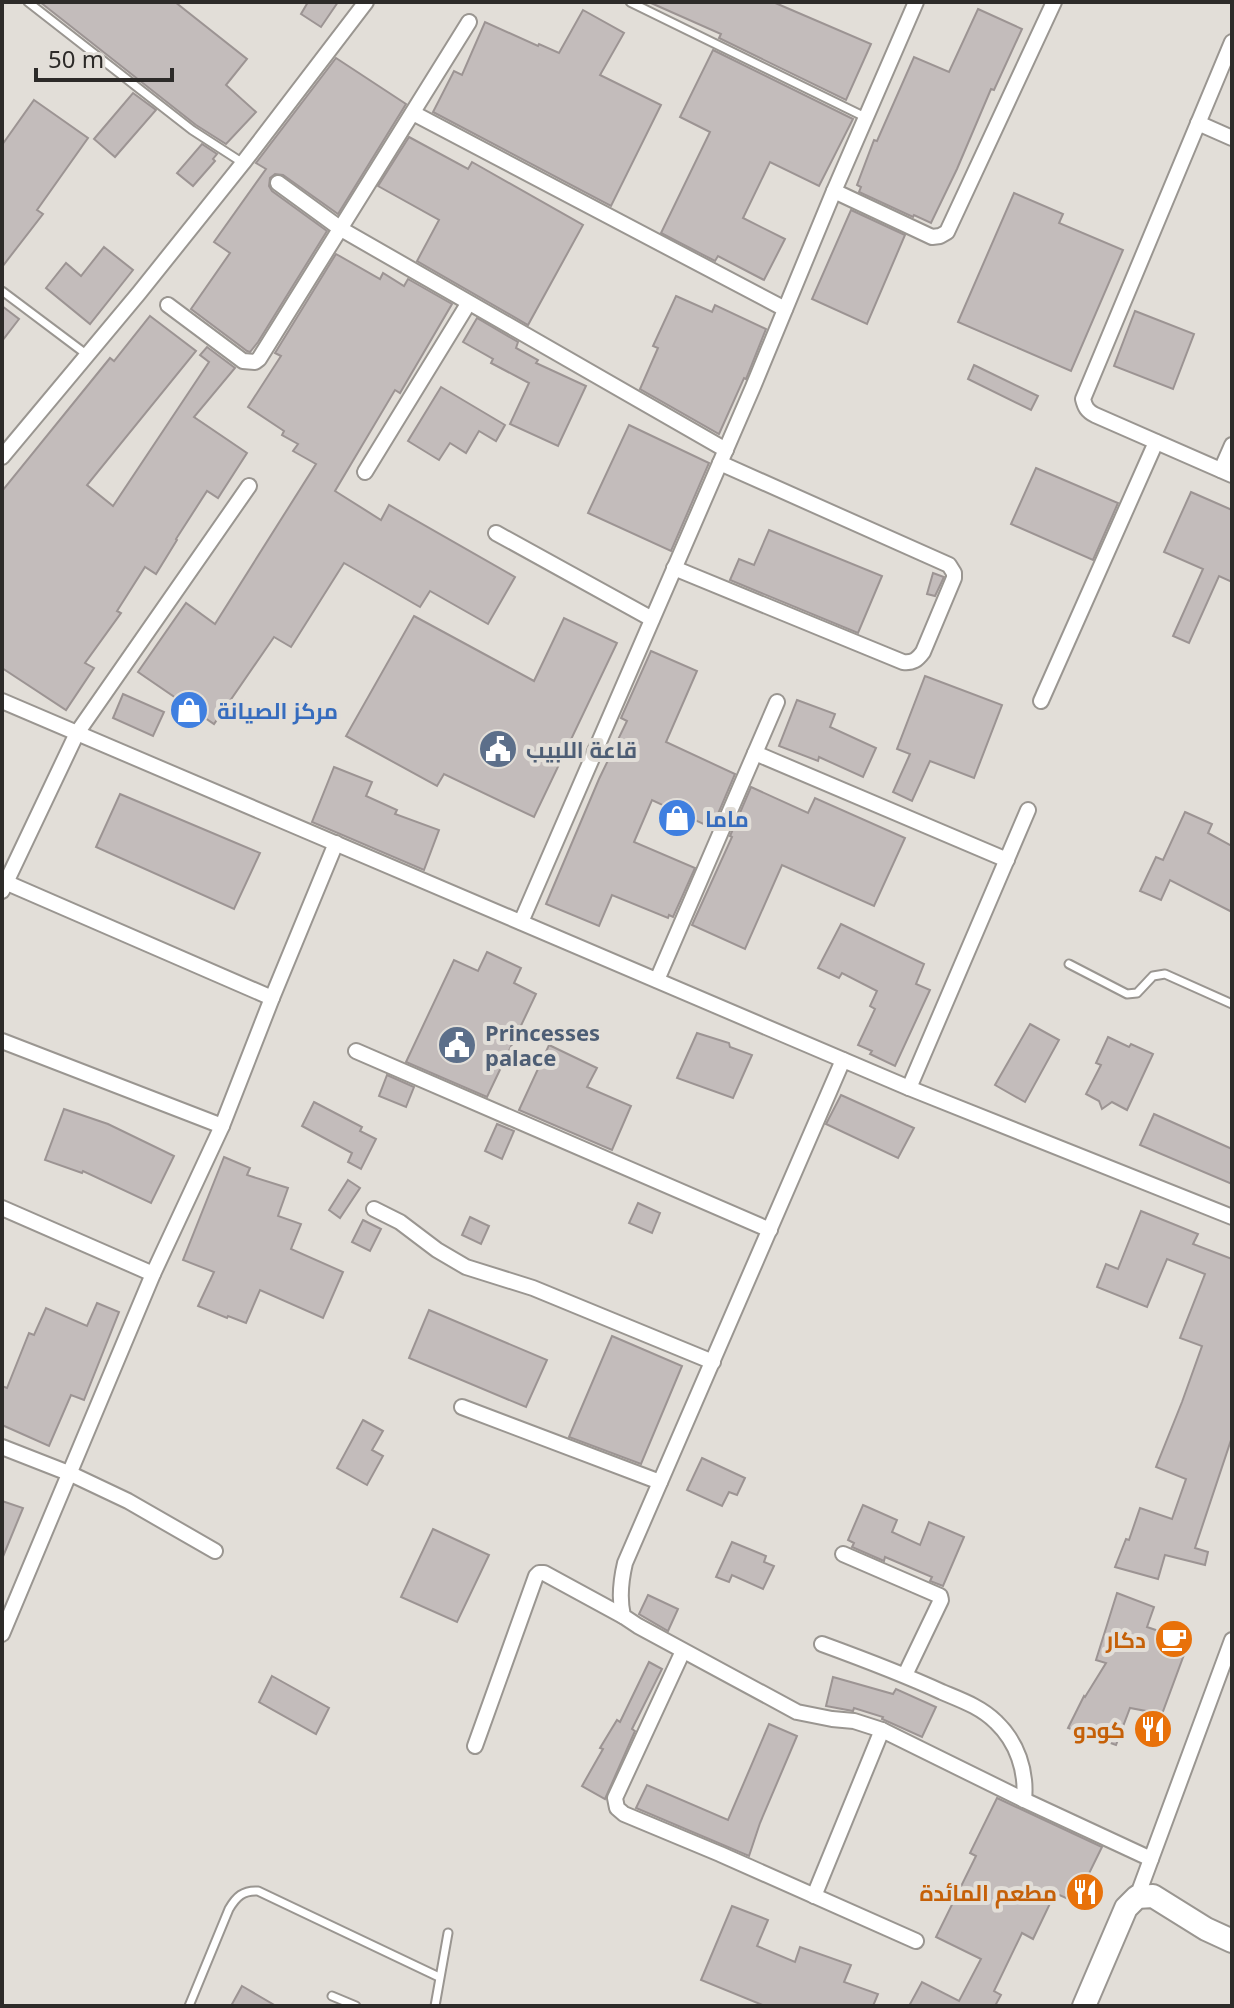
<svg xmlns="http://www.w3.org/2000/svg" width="1234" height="2008" viewBox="0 0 1234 2008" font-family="'Noto Sans',Cairo,sans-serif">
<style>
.building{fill:#c3bcbb;stroke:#9c9493;stroke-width:2}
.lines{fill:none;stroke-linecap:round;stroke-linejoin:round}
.lane-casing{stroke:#9a9691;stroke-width:11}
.street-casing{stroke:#9a9691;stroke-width:18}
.primary-casing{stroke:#9a9691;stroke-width:26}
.lane{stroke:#fff;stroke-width:7}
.street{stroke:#fff;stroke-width:14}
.primary{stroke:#fff;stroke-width:22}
.labels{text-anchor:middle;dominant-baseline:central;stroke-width:8;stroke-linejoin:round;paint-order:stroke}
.shop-label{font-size:22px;font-weight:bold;fill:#366cbe;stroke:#e2ded8;text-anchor:start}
.service-label{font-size:22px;font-weight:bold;fill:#4e5e75;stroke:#e2ded8;text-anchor:start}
.food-label{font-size:22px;font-weight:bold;fill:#c56008;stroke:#e2ded8;text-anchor:end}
</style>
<rect width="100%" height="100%" fill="#e2ded8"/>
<g class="building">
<polygon points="40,2 175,2 247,59 226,85 256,112 226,144 196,125"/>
<polygon points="308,2 338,2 321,27 301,14"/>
<polygon points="773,2 871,44 846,100 719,38 721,34 651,3"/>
<polygon points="978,9 1022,29 994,90 991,89 957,169 931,223 914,215 913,217 859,192 861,187 857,185 874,140 877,141 914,57 949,72"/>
<polygon points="583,10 624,33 600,75 661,105 611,206 433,112 454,71 462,75 485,22 538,46 539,44 559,53"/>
<polygon points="713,50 853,119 819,186 770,162 743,218 785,239 764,280 718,256 715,261 661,233 710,132 680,117"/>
<polygon points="336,58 406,104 338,214 283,175 275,174 270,178 269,186 272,191 327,231 258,342 250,352 247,351 191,309 230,253 214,242 266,169 256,163"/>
<polygon points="133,93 156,110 115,157 94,139"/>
<polygon points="34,100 88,138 37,210 43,214 2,267 2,145"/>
<polygon points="409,137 468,169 472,162 583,225 528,325 417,261 439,220 378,186"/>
<polygon points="202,144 217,154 213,159 215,161 193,186 177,173"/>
<polygon points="1014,193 1063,214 1059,223 1123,250 1071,371 958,322"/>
<polygon points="851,210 905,235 867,324 812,299"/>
<polygon points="104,247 133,270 90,324 46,288 66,263 81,276"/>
<polygon points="336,254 380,279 383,273 404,286 408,279 452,304 400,393 395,390 335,491 381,520 389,505 515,577 488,624 430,591 420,607 344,563 291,647 274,637 214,724 138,672 186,603 215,624 316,464 293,451 298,444 282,435 284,431 248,407 281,356 275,353"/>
<polygon points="676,296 712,312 715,305 766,329 746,379 744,378 719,434 640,389 658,348 653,346"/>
<polygon points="2,306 19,319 2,341"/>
<polygon points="1135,311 1194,334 1173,389 1114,366"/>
<polygon points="150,316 196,351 87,485 113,506 209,362 200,355 207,347 235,368 194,417 247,453 218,498 207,491 176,539 177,540 156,574 145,567 117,611 121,613 85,663 94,668 66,710 2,668 2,491 110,358 114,361"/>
<polygon points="477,318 518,342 516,348 538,360 536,363 586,386 558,446 510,424 529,383 491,363 493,359 463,342"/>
<polygon points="974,365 1038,396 1031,410 968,379"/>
<polygon points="441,387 505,425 496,441 479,431 466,453 450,443 439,460 408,441"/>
<polygon points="629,425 709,463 671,551 588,513"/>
<polygon points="1036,468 1118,503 1093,560 1011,524"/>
<polygon points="1191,492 1232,510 1232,582 1219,576 1189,643 1173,636 1203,569 1164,552"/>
<polygon points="769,530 882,576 858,633 730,580 739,559 754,565"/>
<polygon points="933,573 944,577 935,596 927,594"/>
<polygon points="414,616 534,681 564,618 617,643 534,817 444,774 437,786 346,736"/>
<polygon points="651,651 697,671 666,742 735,774 712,828 652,800 634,842 695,868 673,917 669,915 668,918 612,895 599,926 546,904 599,779 627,721 621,718"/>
<polygon points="925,676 1002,705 974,778 930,761 912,801 893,792 910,754 897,749"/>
<polygon points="123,694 164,712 153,736 113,718"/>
<polygon points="797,700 835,714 830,727 876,748 863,777 819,757 818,761 779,746"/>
<polygon points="334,767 372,782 366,796 397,810 395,814 439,830 424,870 312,822"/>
<polygon points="751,787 808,813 815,798 905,838 874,906 782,865 745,949 692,925 732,837 730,836"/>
<polygon points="120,794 260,853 234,909 96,847"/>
<polygon points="1185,812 1212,824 1208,833 1232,846 1232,912 1170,880 1161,900 1140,891 1156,857 1163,860"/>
<polygon points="841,924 924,964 916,984 930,990 895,1066 870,1054 872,1051 858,1045 875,1009 870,1006 877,991 842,973 839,978 818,968"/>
<polygon points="487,952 521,968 514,983 536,994 487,1097 406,1062 454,960 478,971"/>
<polygon points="1030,1024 1059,1040 1025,1102 995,1085"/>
<polygon points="697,1033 729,1043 730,1047 752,1055 733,1098 677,1078"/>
<polygon points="1108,1037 1129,1047 1131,1044 1153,1054 1127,1110 1112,1102 1102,1109 1099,1101 1086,1094 1101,1065 1096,1063"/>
<polygon points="549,1045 597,1068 587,1087 631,1106 612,1150 519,1110"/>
<polygon points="387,1075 414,1087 406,1107 379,1096"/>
<polygon points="841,1095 914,1128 898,1158 826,1124"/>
<polygon points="314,1102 362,1127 360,1131 376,1139 361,1169 348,1162 352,1153 302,1126"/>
<polygon points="64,1109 108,1124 174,1156 151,1203 83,1171 82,1173 45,1160"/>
<polygon points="1154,1114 1232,1149 1232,1184 1140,1145"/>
<polygon points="497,1124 514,1131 502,1159 485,1151"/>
<polygon points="224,1157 250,1168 247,1175 288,1188 278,1216 301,1224 291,1249 343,1272 323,1318 260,1290 246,1323 228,1316 227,1318 198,1306 214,1272 183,1260"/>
<polygon points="348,1180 360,1188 340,1218 329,1210"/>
<polygon points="638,1203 660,1213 652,1233 629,1223"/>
<polygon points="1141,1211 1198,1234 1193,1244 1232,1259 1232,1437 1195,1548 1208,1552 1205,1565 1165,1555 1158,1579 1115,1567 1126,1539 1129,1540 1140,1508 1172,1519 1186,1479 1156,1467 1182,1402 1202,1346 1180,1338 1205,1274 1167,1259 1147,1307 1097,1287 1106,1264 1118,1269"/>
<polygon points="470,1217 489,1226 481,1244 462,1235"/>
<polygon points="363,1220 381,1229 370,1251 352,1242"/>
<polygon points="97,1303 119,1312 84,1400 71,1395 49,1446 2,1425 2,1386 7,1388 29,1333 34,1335 46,1308 87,1326"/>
<polygon points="429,1310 547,1360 526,1407 409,1358"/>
<polygon points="612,1336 682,1366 641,1464 569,1437"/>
<polygon points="363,1420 383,1431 372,1450 383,1456 367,1485 337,1468"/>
<polygon points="702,1458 745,1478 737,1495 729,1492 722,1506 687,1490"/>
<polygon points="2,1501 23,1508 2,1559"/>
<polygon points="863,1505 897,1520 892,1532 920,1545 929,1522 964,1537 943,1586 930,1581 932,1577 885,1557 884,1561 852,1547 854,1543 848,1540"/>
<polygon points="433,1529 489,1555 457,1622 401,1597"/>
<polygon points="732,1542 766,1556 764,1562 774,1566 763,1589 732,1575 729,1582 716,1577"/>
<polygon points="1117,1593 1154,1607 1147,1627 1189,1641 1162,1714 1130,1708 1116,1745 1068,1728 1084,1696 1085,1697 1106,1663 1096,1660"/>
<polygon points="648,1595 678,1609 668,1631 639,1614"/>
<polygon points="649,1662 662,1669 632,1729 635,1731 605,1799 582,1786 603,1749 600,1748 617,1720 620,1722"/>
<polygon points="272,1676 329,1708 316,1734 259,1702"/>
<polygon points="833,1677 893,1694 896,1689 936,1707 922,1737 882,1719 883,1717 854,1708 853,1711 826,1706"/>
<polygon points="769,1724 797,1736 760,1823 749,1856 636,1808 647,1785 728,1820"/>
<polygon points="997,1798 1102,1847 1075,1902 1055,1893 1033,1939 1022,1933 994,1991 1001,1995 995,2006 909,2006 922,1982 959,2001 981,1959 936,1937 976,1856 970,1853"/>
<polygon points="732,1906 768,1920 757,1946 795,1962 800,1947 851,1965 844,1982 878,1994 873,2006 765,2006 701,1980"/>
<polygon points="242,1986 276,2006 231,2006"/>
</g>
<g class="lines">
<g class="lane-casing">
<g id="lane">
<polyline points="28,2 192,130 243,163"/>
<polyline points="630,2 865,117"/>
<polyline points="2,291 86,354"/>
<polyline points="1069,964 1127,994 1137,993 1153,976 1165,974 1232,1004"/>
<polyline points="332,1996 356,2006"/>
<path d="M189 2006 229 1909C236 1897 243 1890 258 1891L439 1977"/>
<polyline points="435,2006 448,1933"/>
</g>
</g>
<g class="street-casing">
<g id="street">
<path d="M1232 42 1083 399C1085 407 1087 411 1095 415L1232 475"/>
<polyline points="413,113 785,309"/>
<polyline points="1198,123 1232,138"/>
<polyline points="278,183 341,229 726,450"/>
<polyline points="834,191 932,237 940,236 947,232 1054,2"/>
<polyline points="168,305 243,361 255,362 259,359 469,22"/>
<polyline points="2,457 139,293 243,163 366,2"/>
<polyline points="1221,470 1232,445"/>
<polyline points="365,472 468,304"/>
<polyline points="496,533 652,619"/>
<path d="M674 568 903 662C913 663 917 660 923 652L954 578V573L949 565 720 463"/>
<polyline points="2,701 909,1088 1232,1217"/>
<polyline points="1041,701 1156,442"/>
<polyline points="755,753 1007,860"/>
<polyline points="5,882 272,998"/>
<polyline points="2,891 77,733 249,486"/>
<polyline points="521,922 753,387 834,191 916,2"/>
<polyline points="657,980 777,702"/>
<polyline points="2,1041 222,1126"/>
<polyline points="356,1051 770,1230"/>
<path d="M843 1060 625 1563C621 1580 619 1599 623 1616L638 1626 797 1712 832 1719 854 1721 882 1730 1024 1800 1151 1859"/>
<polyline points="909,1088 1028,810"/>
<polyline points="2,1208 153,1274"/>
<polyline points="374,1209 400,1222 437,1250 466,1267 533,1288 713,1362"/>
<polyline points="462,1407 660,1482"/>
<polyline points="2,1447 71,1474 128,1501 215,1551"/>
<polyline points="843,1554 940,1596 941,1600 905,1675"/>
<polyline points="2,1634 153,1274 222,1126 272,998 336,843"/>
<path d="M822 1644C863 1659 903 1674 942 1692 961 1700 981 1707 996 1722 1017 1742 1027 1771 1024 1800"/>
<polyline points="683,1651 615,1798 617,1808 624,1814 720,1854 916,1941"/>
<polyline points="475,1746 536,1576 539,1573 544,1573 623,1616"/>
<polyline points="814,1896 882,1730"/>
<polyline points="1137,1897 1232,1640"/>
</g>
</g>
<g class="primary-casing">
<polyline id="primary" points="1084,2006 1126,1908 1137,1897 1153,1896 1206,1929 1232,1941"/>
</g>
<use href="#lane" class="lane"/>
<use href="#street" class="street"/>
<use href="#primary" class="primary"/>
</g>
<defs>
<g id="shop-disc" transform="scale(2)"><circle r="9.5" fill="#3f7fe0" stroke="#e2ded8"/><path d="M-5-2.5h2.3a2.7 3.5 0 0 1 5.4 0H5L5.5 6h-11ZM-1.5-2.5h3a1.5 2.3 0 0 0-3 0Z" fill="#fff"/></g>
<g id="civic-disc" transform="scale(2)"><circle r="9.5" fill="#5c6f8a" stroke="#e2ded8"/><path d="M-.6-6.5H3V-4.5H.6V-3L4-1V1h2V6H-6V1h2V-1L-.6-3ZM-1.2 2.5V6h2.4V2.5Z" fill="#fff"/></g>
<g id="cafe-disc" transform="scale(2)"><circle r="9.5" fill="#e8710a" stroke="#e2ded8"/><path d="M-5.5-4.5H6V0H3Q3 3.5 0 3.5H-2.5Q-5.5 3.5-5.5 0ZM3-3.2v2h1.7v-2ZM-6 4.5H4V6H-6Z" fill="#fff"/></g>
<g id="restaurant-disc" transform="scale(2)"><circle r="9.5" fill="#e8710a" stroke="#e2ded8"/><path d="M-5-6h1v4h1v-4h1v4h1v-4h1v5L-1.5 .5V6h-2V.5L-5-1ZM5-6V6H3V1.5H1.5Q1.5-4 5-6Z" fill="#fff"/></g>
</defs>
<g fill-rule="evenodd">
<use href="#shop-disc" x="189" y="710"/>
<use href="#civic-disc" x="498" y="749"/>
<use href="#shop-disc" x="677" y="818"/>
<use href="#civic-disc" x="457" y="1045"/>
<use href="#cafe-disc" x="1174" y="1639"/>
<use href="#restaurant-disc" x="1153" y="1729"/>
<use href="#restaurant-disc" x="1085" y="1892"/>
</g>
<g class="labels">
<g class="shop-label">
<text x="217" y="710">مركز الصيانة</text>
<text x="705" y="818">ماما</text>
</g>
<g class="service-label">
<text x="526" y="749">قاعة اللبيب</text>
<text x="485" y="1032">Princesses<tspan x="485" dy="25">palace</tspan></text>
</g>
<g class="food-label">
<text x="1146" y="1639">دكار</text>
<text x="1125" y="1729">كودو</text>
<text x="1057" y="1892">مطعم المائدة</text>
</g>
</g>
<rect width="1234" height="2008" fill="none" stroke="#2d2b29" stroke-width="8"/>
<path d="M36 68v12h136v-12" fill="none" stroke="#2d2b29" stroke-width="4"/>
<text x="48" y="68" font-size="24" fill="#2d2b29" stroke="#e2ded8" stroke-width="6" paint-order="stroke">50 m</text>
</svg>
